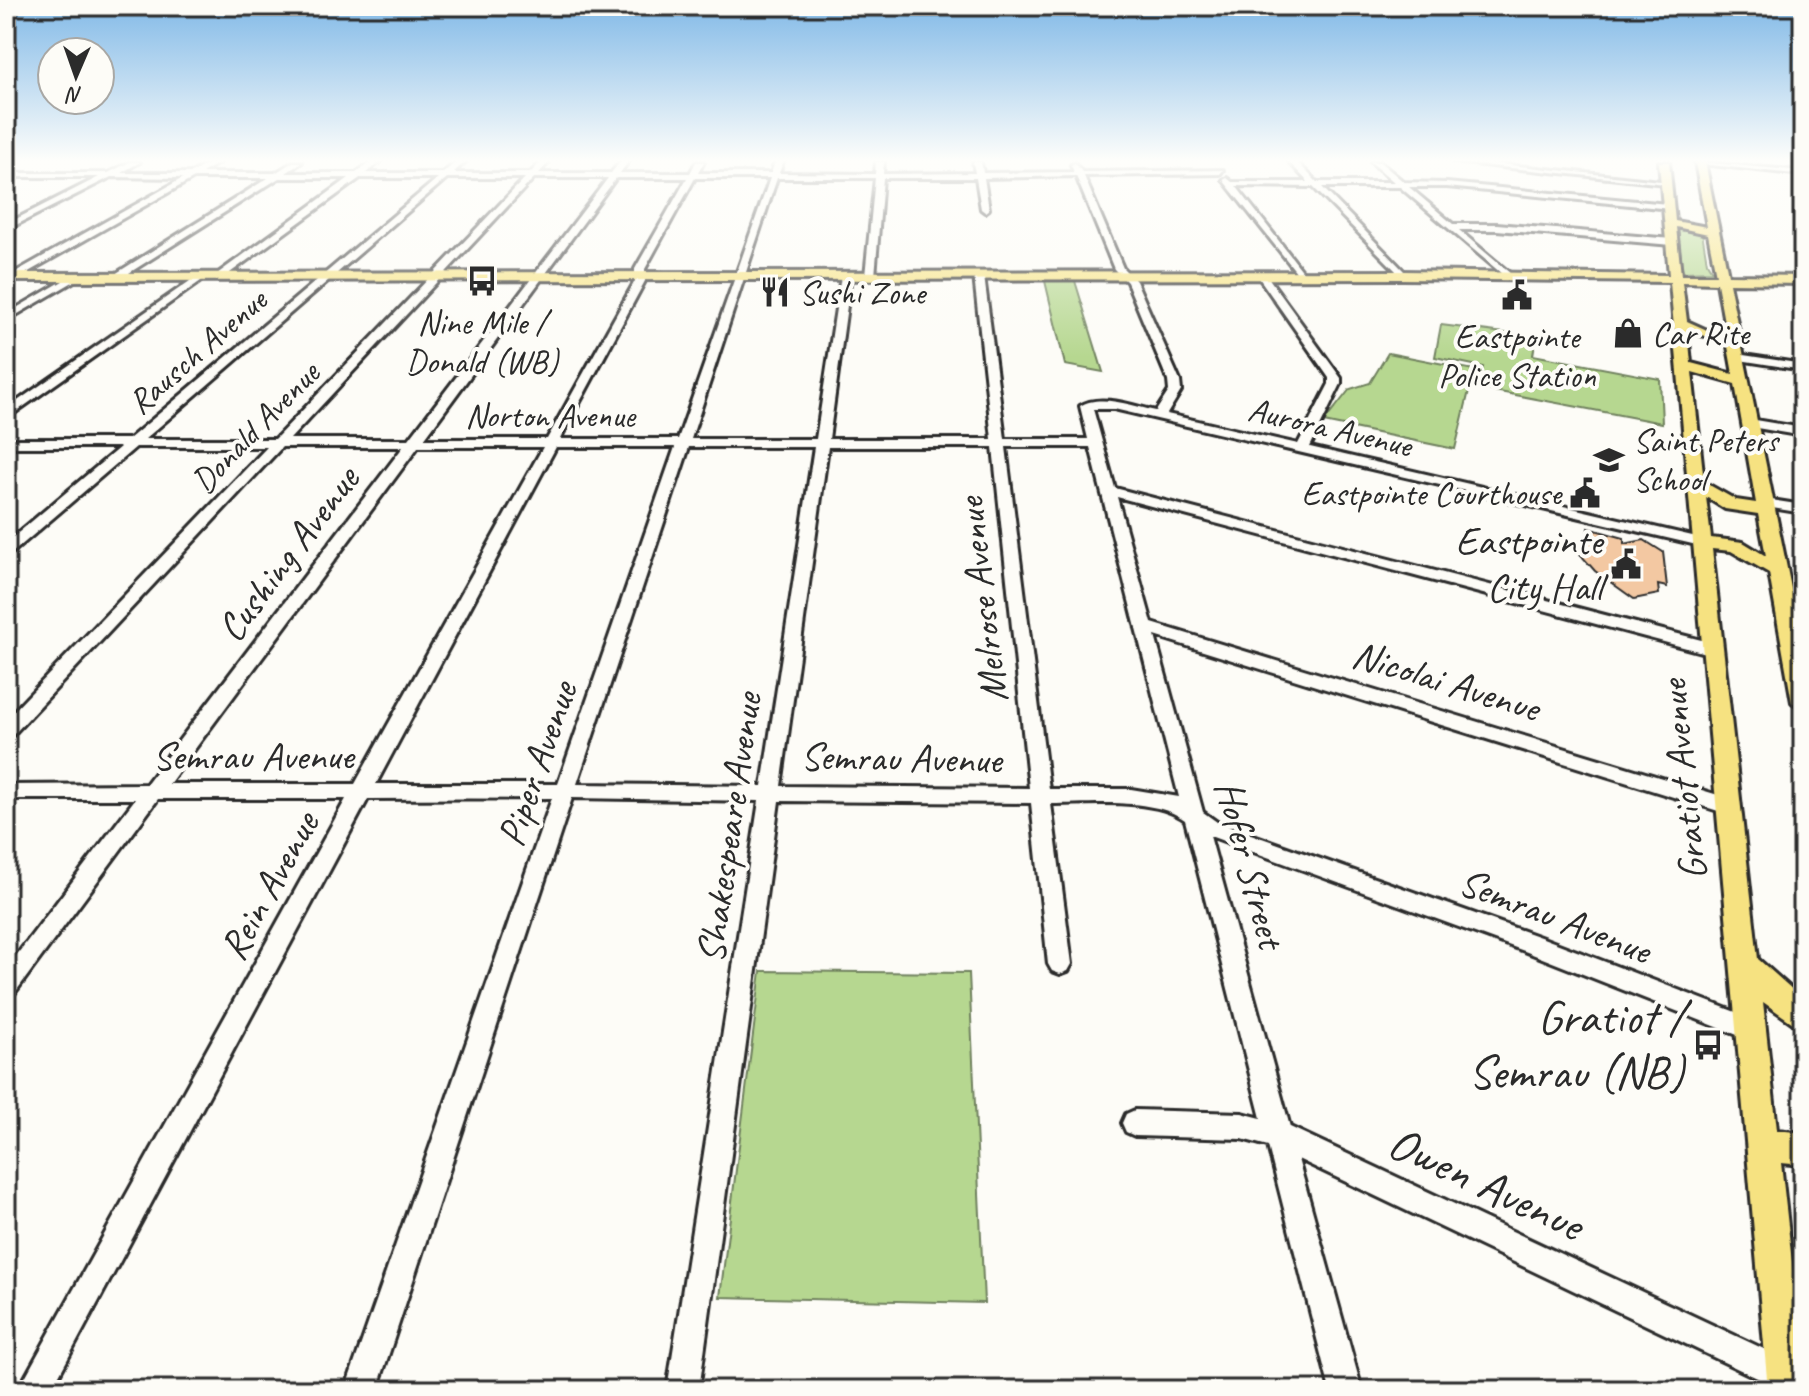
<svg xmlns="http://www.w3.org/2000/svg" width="1809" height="1396" viewBox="0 0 1809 1396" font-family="Caveat,sans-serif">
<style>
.green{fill:#b6d790;stroke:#70815e;stroke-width:2}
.building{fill:#f3c8a2;stroke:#2b2b2b;stroke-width:2}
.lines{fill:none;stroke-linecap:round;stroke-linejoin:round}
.minor-casing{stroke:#2b2b2b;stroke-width:6}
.major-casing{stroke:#2b2b2b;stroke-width:6}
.minor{fill:#fdfcf7;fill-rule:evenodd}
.major{fill:#f6e281;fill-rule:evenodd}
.labels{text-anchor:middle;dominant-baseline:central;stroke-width:8;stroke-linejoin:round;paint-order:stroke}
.far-poi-label{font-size:34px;fill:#2b2b2b;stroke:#fdfcf7;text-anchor:start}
.far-street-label{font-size:34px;fill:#2b2b2b;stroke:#fdfcf7}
.poi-label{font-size:40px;fill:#2b2b2b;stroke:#fdfcf7;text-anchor:end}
.street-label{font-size:40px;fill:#2b2b2b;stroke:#fdfcf7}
.near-poi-label{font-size:48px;fill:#2b2b2b;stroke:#fdfcf7;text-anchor:end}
.near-street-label{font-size:48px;fill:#2b2b2b;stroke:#fdfcf7}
</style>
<rect width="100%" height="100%" fill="#fdfcf7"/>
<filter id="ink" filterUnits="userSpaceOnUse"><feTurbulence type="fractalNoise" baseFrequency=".0125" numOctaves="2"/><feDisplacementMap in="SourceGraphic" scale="16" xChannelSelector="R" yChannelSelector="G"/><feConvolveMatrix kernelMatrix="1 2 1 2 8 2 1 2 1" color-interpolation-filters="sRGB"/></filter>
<g filter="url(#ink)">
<g class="green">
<polygon points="1677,226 1702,232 1707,263 1712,271 1683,272"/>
<polygon points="1045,281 1075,281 1103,372 1065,365"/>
<polygon points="1441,325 1536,337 1533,355 1660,379 1662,423 1478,388 1483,367 1435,357"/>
<polygon points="1388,353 1474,370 1455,449 1324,422 1350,389 1370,383"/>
<polygon points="761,971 969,973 984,1303 720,1297"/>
</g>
<polygon class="building" points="1588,528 1624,538 1624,544 1644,540 1663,552 1667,587 1658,585 1659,594 1634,599 1595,571 1572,545 1587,542"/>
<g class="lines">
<g class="minor-casing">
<g id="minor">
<path d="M130 162H140L121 173H191L211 162H220L202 173H275L293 162H302L286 173H356L371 162H380L366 173H443L456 162H465L453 173H530L541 162H549L539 173H611L620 162H628L620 173H690L696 162H704L698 173H771L775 162H783L779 173 875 174 876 162H884L883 174 975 173 973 162H981L983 173 1074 172 1071 165 1075 163 1082 172 1223 170 1220 174 1084 176 1123 268 1136 281 1180 381 1181 391 1167 414 1298 444 1329 384V378L1257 275 1262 272 1265 273 1341 378V384L1310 447 1701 538 1708 542 1701 546 1114 409H1093L1115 488 1713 643 1722 649 1713 655 1117 497 1152 623 1728 798 1735 801 1738 806 1735 811 1728 814 1155 636 1203 812 1217 822 1543 938 1759 1021 1762 1029 1759 1037 1750 1040 1527 952 1210 836 1290 1127 1796 1364 1801 1375 1796 1386 1786 1390 1774 1386 1298 1159 1362 1390H1330L1268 1146 1242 1139 1135 1136 1126 1132 1122 1123 1126 1114 1135 1110 1242 1113 1261 1118 1185 820C1154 797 1090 804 1051 804L1072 964 1068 971 1060 974 1052 971 1048 964 1031 803 779 801 699 1390H667L759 801 572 798 377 1390H345L552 798 368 799 51 1390H18L346 799H158L14 994 6 998V969L135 799H6V785L146 784 403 447H282L13 735 6 737V719L267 447H136L11 554 6 556V543L120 447H6V439H129L438 178H360L223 278H217V274L349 178H279L121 278H115V274L268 178H194L16 279H10V275L183 178 111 177 6 230V224L99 177H6V173H108ZM1076 176 1114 269 1127 282 1168 381 1169 391 1156 411C1134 406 1099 393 1080 406L1088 439H1005L984 276 979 273 974 276 992 439H829L851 276 846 273 841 276 816 439H691L777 178H875L865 276 870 279 875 276 883 178H976L981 209 985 212 989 209 984 178ZM447 178H525L275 439H145ZM534 178H608L409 439H290ZM616 178H687L635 269V281L547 439H424ZM695 178H770L678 439H560L645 281V269ZM418 447H543L355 784H169ZM556 447H675L558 784H376ZM689 447H814L762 786 577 784ZM828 447H993L1029 788 781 786ZM1006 447H1090L1179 797 1131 789H1049Z"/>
<polygon points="1289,162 1297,162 1317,182 1394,182 1371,162 1380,162 1404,182 1447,183 1668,204 1671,209 1447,187 1409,187 1453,224 1497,224 1672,239 1677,242 1672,245 1497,230 1459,230 1511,274 1511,278 1508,279 1400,187 1322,187 1406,273 1406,277 1403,278 1313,187 1236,186 1304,273 1304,277 1301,278 1223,180 1227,178 1232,182 1308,182"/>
<polygon points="1454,162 1481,162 1670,182 1666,184"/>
<polygon points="1698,162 1803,171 1803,175 1702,164"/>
<polygon points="75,274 80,277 78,279 6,321 6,314"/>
<polygon points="200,274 208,276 6,419 6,409"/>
<polygon points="1737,354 1803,364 1803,370 1733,359 1731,357"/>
<polygon points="1749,419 1803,428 1803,436 1745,426 1743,423"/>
<polygon points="1765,499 1803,505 1803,513 1760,506 1758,503"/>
<polygon points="1784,599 1803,602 1803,612 1778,608 1776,604 1778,600"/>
</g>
</g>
<g class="major-casing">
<path id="major" d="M1659 162H1669L1675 221 1707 227 1695 162H1705L1728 275 1803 276V284L1729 283 1803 647V710L1792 702 1769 573 1731 551 1712 549 1758 959 1803 999V1030L1763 1002 1777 1130 1803 1133V1165L1781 1163 1803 1361V1390H1768L1670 282 1403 279 6 281V273L1403 271 1669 275ZM1676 227 1708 234 1716 275H1681ZM1682 282 1717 283 1726 333 1707 330 1687 321ZM1688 332 1727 341 1733 374 1691 363ZM1692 372 1735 384 1756 503 1736 500 1704 482ZM1706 497 1725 509 1758 514 1766 556 1743 542 1711 538Z"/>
</g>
<use href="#minor" class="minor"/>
<use href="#major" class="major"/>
</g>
</g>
<linearGradient id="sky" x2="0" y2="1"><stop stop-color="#81b9e7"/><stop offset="0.45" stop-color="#fefefb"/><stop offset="1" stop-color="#fefefb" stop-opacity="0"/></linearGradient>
<rect width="1809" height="357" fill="url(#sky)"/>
<defs>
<g id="bus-bare" transform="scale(2.4)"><path d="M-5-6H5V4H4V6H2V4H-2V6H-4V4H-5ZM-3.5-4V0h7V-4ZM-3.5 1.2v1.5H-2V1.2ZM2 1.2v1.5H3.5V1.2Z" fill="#2b2b2b" stroke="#fdfcf7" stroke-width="2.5" paint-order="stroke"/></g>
<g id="restaurant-bare" transform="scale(2.4)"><path d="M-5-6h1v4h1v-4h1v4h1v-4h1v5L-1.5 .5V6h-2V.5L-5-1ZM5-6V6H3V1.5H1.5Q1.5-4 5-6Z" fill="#2b2b2b" stroke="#fdfcf7" stroke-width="2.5" paint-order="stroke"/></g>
<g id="civic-bare" transform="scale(2.4)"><path d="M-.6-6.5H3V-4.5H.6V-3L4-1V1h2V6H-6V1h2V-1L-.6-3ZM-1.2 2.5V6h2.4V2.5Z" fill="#2b2b2b" stroke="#fdfcf7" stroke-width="2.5" paint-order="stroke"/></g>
<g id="shop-bare" transform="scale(2.4)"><path d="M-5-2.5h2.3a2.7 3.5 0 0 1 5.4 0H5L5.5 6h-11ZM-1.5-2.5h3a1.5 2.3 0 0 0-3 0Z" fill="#2b2b2b" stroke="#fdfcf7" stroke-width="2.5" paint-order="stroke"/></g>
<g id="school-bare" transform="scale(2.4)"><path d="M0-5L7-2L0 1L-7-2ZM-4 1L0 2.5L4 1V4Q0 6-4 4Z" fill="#2b2b2b" stroke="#fdfcf7" stroke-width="2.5" paint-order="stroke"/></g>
</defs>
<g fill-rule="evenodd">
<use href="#bus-bare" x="482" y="281"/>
<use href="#restaurant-bare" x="775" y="292"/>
<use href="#civic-bare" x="1517" y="295"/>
<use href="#shop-bare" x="1628" y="333"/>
<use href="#school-bare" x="1609" y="460"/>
<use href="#civic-bare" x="1585" y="493"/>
<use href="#civic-bare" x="1626" y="564"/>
<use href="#bus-bare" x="1708" y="1045"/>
</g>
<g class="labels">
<g class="far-poi-label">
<text x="799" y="292">Sushi Zone</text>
<text x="482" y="322" text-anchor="middle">Nine Mile /<tspan x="482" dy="39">Donald (WB)</tspan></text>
<text x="1652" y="333">Car Rite</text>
<text x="1517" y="336" text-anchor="middle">Eastpointe<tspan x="1517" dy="39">Police Station</tspan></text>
<text x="1633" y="440">Saint Peters<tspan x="1633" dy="39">School</tspan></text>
<text x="1561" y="493" text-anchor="end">Eastpointe Courthouse</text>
</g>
<g class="far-street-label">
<text transform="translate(197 351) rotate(-41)">Rausch Avenue</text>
<text x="550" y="415">Norton Avenue</text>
<text transform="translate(255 427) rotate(-46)">Donald Avenue</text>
<text transform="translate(1330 427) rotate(13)">Aurora Avenue</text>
</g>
<g class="poi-label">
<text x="1602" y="541">Eastpointe<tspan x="1602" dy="46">City Hall</tspan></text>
</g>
<g class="street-label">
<text transform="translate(288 554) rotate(-53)">Cushing Avenue</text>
<text transform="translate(982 600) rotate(-97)">Melrose Avenue</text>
<text transform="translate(1446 681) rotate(17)">Nicolai Avenue</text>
<text x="253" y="756">Semrau Avenue</text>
<text transform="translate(901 758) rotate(1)">Semrau Avenue</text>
<text transform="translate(537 764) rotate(-71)">Piper Avenue</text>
<text transform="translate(1683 780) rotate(-96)">Gratiot Avenue</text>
<text transform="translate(729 828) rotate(-82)">Shakespeare Avenue</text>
<text transform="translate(1250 864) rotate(75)">Hofer Street</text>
<text transform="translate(269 886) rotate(-61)">Rein Avenue</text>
<text transform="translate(1555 916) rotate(21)">Semrau Avenue</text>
</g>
<g class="near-poi-label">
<text x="1684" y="1017">Gratiot /<tspan x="1684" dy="55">Semrau (NB)</tspan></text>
</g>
<g class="near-street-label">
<text transform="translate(1486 1183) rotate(25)">Owen Avenue</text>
</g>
</g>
<rect width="1809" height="1396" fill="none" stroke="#fdfcf7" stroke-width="32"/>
<rect x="16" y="16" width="1777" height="1364" fill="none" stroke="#2b2b2b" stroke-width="3" filter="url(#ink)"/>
<g transform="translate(76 76) rotate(182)"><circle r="38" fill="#fdfcf7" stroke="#a9a8a5" stroke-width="2"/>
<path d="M0-6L14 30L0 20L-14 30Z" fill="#2b2b2b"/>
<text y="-12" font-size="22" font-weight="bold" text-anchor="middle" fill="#2b2b2b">N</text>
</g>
</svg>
